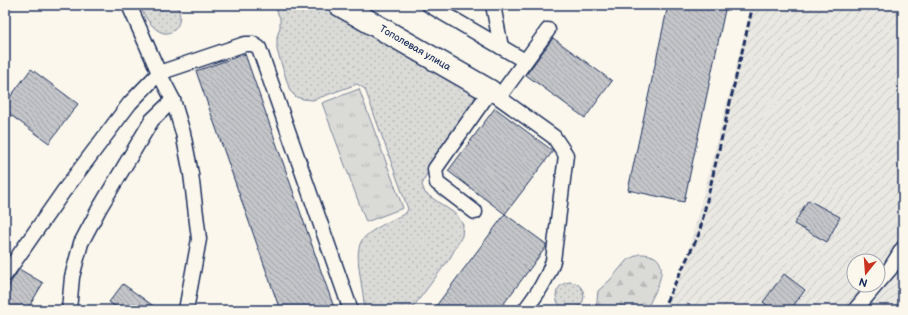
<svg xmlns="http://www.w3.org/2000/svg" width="908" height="315" viewBox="0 0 908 315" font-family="'Balsamiq Sans',sans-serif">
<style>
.industrial{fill:url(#industrial-furrows);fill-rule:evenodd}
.grass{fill:url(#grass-dots);stroke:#7a849a}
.forest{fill:url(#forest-firs);stroke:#7a849a}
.park{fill:url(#park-tufts);stroke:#7a849a}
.building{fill:url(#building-back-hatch);stroke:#1b2f5e}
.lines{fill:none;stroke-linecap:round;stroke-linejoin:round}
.service-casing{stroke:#1b2f5e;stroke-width:17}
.minor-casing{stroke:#1b2f5e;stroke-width:25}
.service{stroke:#fbf7ec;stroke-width:14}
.minor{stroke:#fbf7ec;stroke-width:22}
.rail{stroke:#1b2f5e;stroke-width:3;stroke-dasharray:6 3;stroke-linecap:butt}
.labels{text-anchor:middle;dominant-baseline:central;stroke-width:3.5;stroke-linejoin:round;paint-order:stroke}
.street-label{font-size:10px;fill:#1b2f5e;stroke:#fbf7ec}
</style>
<defs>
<pattern id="industrial-furrows" width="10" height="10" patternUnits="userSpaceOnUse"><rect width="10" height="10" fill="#eae8e2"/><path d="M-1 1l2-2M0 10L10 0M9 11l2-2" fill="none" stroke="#c8c7c4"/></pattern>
<pattern id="grass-dots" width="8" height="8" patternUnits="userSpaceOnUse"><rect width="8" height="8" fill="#dadad7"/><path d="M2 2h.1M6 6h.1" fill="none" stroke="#babbbb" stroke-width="1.8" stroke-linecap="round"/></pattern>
<pattern id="forest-firs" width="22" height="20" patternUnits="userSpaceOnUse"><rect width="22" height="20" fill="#dadad7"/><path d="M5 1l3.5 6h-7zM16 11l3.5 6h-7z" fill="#babbbb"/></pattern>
<pattern id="park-tufts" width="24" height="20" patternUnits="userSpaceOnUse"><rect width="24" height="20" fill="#dadad7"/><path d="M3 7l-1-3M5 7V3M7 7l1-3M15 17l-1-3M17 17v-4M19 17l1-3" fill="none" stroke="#babbbb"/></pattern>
<pattern id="building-back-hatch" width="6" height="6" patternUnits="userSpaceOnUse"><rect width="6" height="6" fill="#c3c5c9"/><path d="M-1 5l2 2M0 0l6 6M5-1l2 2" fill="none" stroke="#9ea0a6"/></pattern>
</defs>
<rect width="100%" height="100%" fill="#fbf7ec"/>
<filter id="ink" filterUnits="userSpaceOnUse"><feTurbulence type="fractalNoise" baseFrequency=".025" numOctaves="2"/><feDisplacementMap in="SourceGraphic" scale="8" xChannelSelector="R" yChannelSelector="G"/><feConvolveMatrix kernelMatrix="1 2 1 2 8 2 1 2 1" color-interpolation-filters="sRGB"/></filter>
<g filter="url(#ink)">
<path class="industrial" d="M752 5H903V310H662L686 261ZM854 261H878V285H854Z"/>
<g class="grass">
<path d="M140 5H176C184 14 179 35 164 33 153 31 143 15 140 5Z"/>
<path d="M274 5H322L471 91 477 99 474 106 427 173 422 185 425 193 457 215 463 225 462 236 450 258 411 310H364C365 291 353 257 361 242 366 231 395 219 406 213L408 209 365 89 357 84 313 100 303 99 296 97 290 91 277 50V37L280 27V18Z"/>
<circle cx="570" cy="296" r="14"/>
</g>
<path class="forest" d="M639 254C678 253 656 291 646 310H596L598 291 610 280 626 261Z"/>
<polygon class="park" points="359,89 403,208 366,222 322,103"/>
<g class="building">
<polygon points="668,5 726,5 684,202 628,190"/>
<polygon points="553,38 612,81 585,118 526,75"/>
<polygon points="245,54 321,271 335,310 280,310 196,71"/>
<polygon points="31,69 78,104 49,143 5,111 5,104"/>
<polygon points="495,108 553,151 505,214 448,171"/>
<polygon points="808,200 840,217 827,242 794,224"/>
<polygon points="505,214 546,244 546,247 523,278 499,310 433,310"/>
<polygon points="19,269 43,283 27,310 5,310 5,292"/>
<polygon points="784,274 805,290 790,310 773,310 763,302"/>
<polygon points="123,284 159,310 120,310 109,302"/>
</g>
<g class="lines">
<g class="service-casing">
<g id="service">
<polyline points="429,5 525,61"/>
<polyline points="493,5 501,47"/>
<polyline points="499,97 548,30"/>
<path d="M475 212 437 183 435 169 490 91 554 137 566 155 553 261C547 280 537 294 525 310"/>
<polyline points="5,275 63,192 130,103 159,73 129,5"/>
<polyline points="878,283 890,269 903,248"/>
<polyline points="69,310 72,277 81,243 99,209 152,120 173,100"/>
<polyline points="186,310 199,239 191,174 183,133 173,100 159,73 245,44 253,44 259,48 349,305 349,310"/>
<polyline points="855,310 876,285"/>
</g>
</g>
<g class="minor-casing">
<polyline id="minor" points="340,5 490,91"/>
</g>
<use href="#service" class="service"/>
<use href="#minor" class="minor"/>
<polyline class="rail" points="662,310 699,234 753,5"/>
</g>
</g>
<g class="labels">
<g class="street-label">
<text transform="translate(415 48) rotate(30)">Тополевая улица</text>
</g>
</g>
<rect width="908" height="315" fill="none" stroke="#fbf7ec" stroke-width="20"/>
<rect x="10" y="10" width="888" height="295" fill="none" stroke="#1b2f5e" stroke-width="1.5" filter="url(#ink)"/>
<g transform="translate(866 273) rotate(197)"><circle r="19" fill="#fbf7ec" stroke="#a1a7b3"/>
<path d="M0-3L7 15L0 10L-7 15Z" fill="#c8321e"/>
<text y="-6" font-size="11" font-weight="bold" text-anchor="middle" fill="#1b2f5e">N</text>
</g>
</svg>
